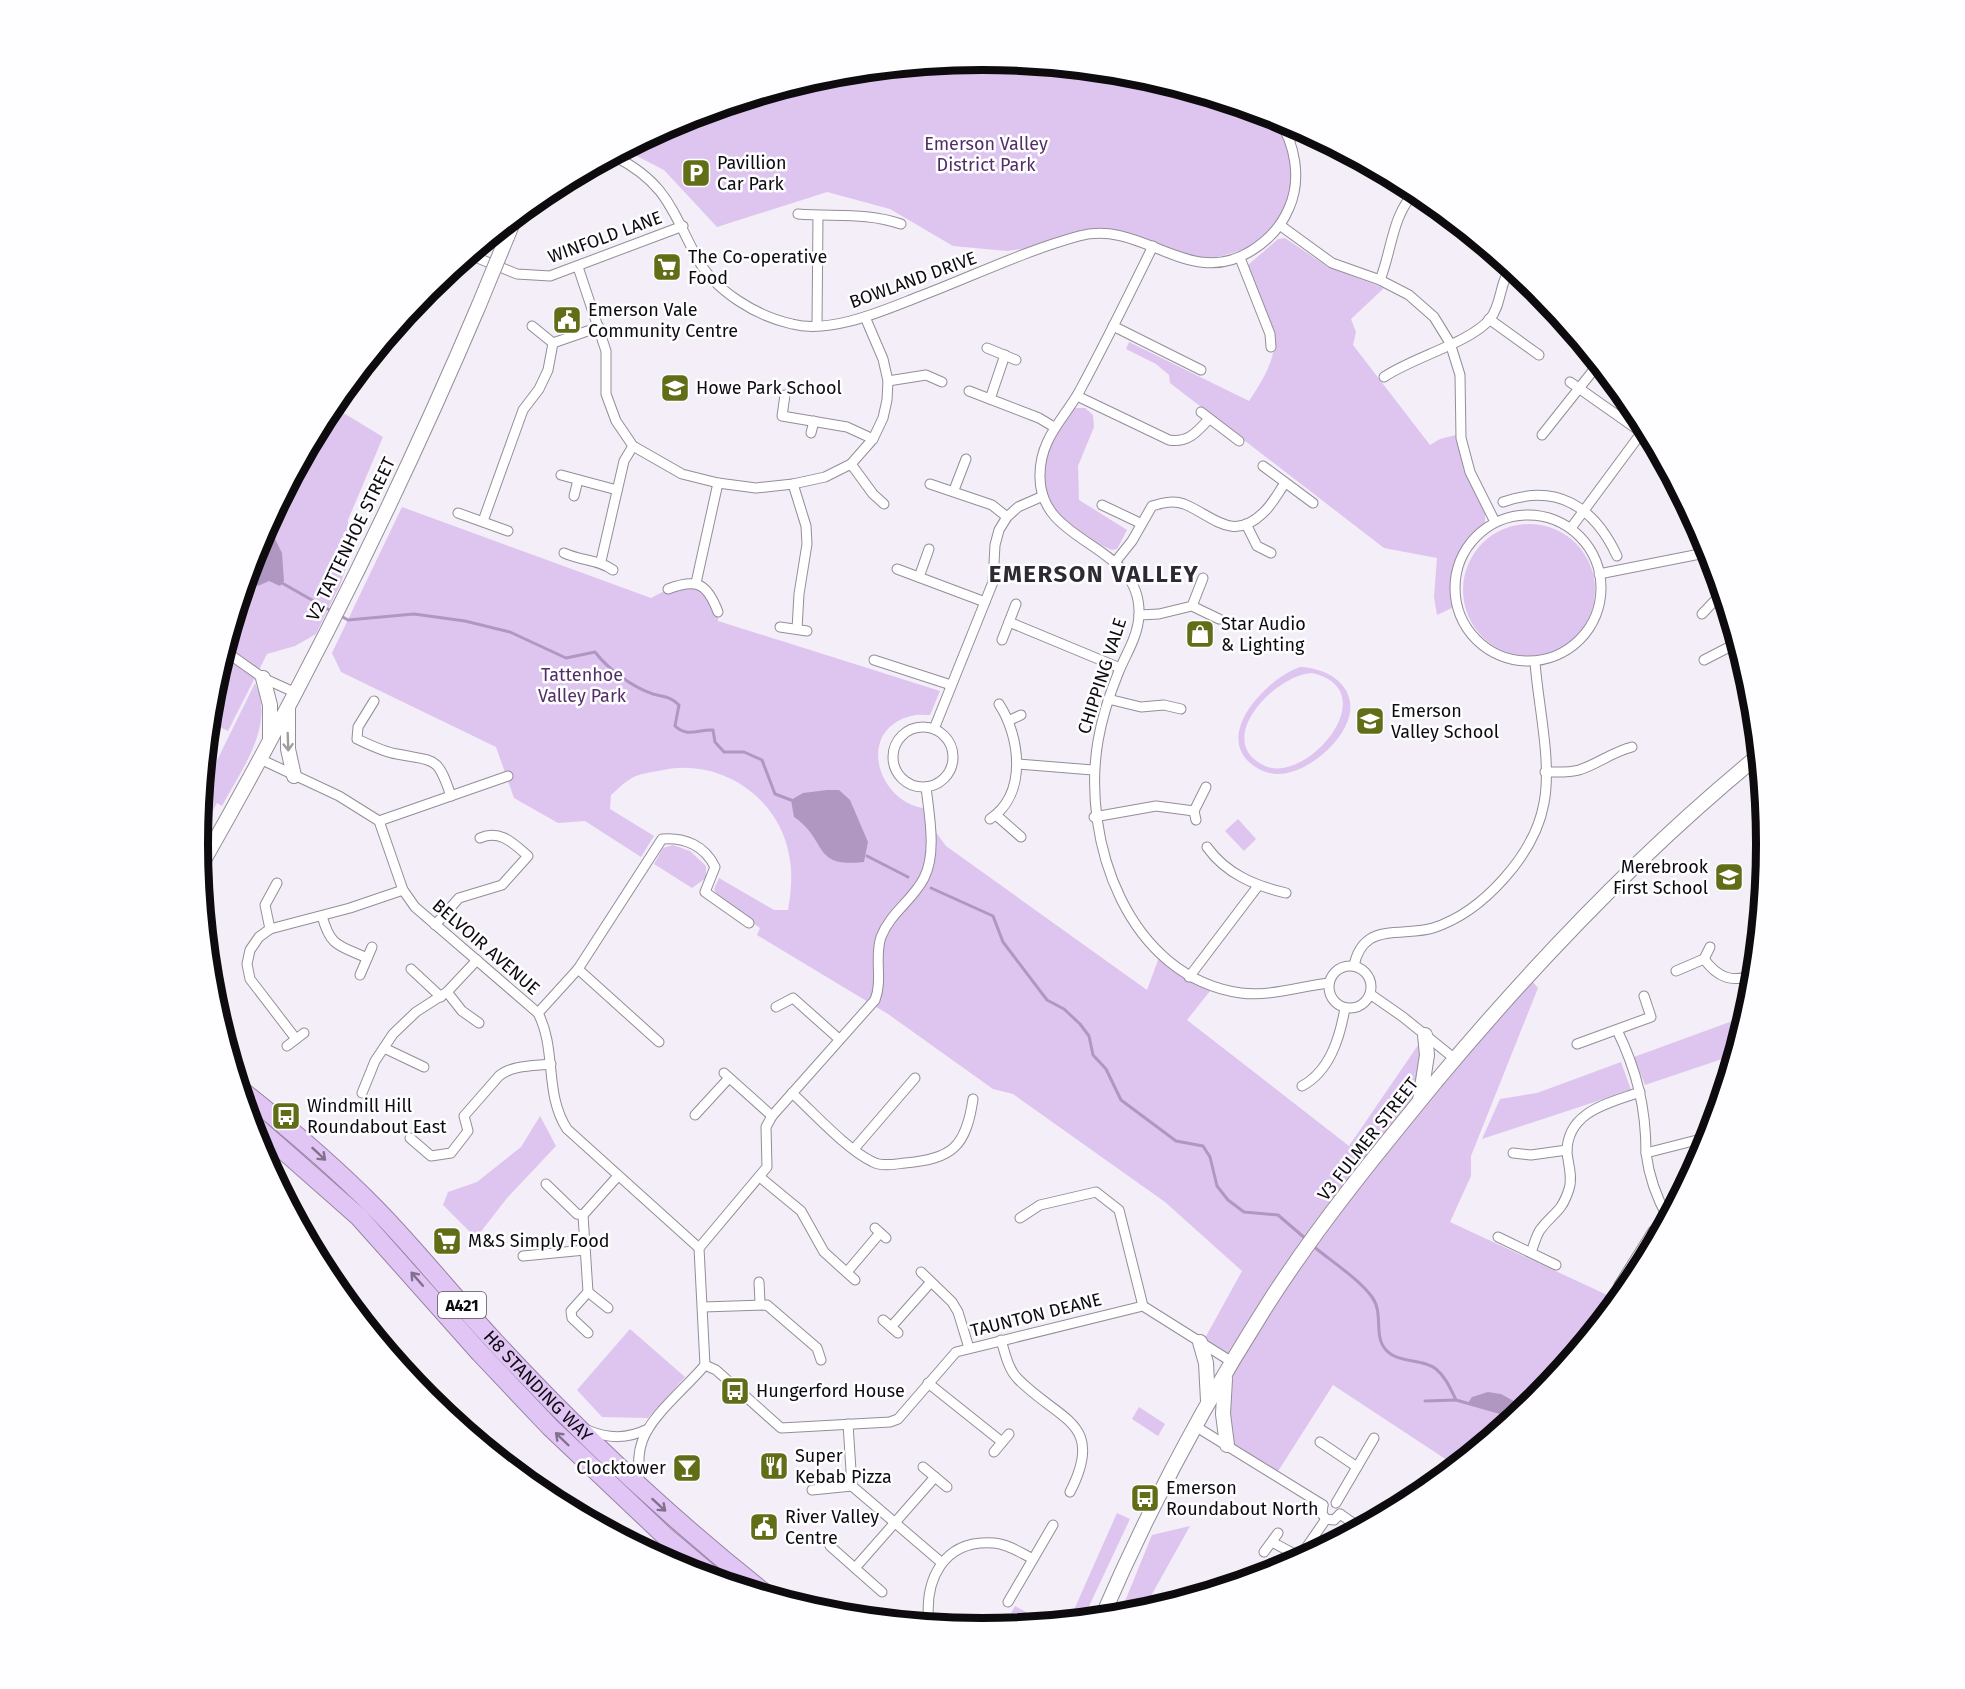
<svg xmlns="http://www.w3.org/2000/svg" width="1965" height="1689" viewBox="0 0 1965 1689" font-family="'Fira Sans',sans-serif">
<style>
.green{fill:#dec5f0;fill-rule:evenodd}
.water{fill:#b097c1}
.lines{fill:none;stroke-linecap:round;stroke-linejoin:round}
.stream{stroke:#b097c1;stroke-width:3}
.street-casing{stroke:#938e97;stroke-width:11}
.secondary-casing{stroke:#938e97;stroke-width:16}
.highway-casing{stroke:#9784a4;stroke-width:20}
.street{stroke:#fff;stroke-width:9}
.secondary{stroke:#fff;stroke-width:14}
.highway{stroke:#e1c5f4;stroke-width:18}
.secondary-bridge-casing{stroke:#938e97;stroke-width:16;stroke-linecap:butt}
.secondary-bridge{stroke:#fff;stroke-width:14}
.oneway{stroke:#9e9d9f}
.oneway2{stroke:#82718c}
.labels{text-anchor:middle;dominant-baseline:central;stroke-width:5;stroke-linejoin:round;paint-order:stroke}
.shield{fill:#fefdff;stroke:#555456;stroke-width:1.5}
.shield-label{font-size:16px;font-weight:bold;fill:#0d0b0e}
.park-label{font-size:18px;fill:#512f65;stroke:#fefdff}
.poi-label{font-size:18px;fill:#0d0b0e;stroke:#fefdff;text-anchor:start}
.street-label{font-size:18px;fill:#0d0b0e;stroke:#fefdff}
.district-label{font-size:24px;font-weight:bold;letter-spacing:1.5px;fill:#2e2a31;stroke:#fefdff}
.rim{fill:none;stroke:#0d0b0e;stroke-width:8}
</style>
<rect width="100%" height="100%" fill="#f3eef7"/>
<g class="green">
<polygon points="983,60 1136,75 1274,117 1292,158 1291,204 1264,243 1203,262 1150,240 1096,238 1007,251 953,246 890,209 827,192 717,227 664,170 625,150 683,120 830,75"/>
<path d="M1285 238 1328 267 1384 288 1351 319 1356 332 1353 345 1430 445 1440 439 1456 435 1468 478 1485 511V523C1479 532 1469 538 1463 547 1451 563 1450 588 1454 607L1437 615 1434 597 1437 558 1384 548 1170 383 1169 375 1156 364 1126 349 1129 342 1249 401C1297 330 1264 334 1247 266L1278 239Z"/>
<polygon points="332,406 383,437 348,520 349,559 340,585 316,634 295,646 267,654 228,731 210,722 213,691 258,544"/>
<path d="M1073 408H1085L1093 415 1094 427 1078 466 1079 500 1127 530 1117 549 1112 550C1071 533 1031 501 1046 452 1051 436 1064 422 1073 408Z"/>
<path d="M402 507 651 598 668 589 696 583 718 612V621L940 691 930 715C924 715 917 714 911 716 855 730 877 805 929 809L930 824 946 846 1147 990 1161 952 1214 986 1187 1020 1349 1146 1425 1035 1420 1100 1528 976 1538 988 1471 1156V1176L1450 1222 1618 1300 1537 1399 1456 1466 1333 1385 1275 1476 1227 1445 1232 1362 1204 1340 1242 1271 1165 1202 1013 1094 993 1089 888 1014 757 935 760 928 719 899 714 889 719 878 774 910H788C791 892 793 874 789 855 779 797 720 758 663 770 654 772 640 773 632 778 624 782 617 790 611 795L610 809 654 836 641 857 585 821 558 823 514 798 496 747 341 672 332 653Z"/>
<circle cx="1529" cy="590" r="66"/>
<path d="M1300 667C1333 668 1363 692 1345 727 1333 752 1292 784 1263 771 1205 744 1263 680 1300 667ZM1312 673C1387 690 1307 785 1265 766 1211 741 1276 674 1312 673Z"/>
<path d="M255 683C276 725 241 770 222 806L217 803 211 814 202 804 203 789Z"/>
<polygon points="1238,819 1256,839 1244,851 1225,831"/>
<polygon points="673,845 690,851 706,866 706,878 692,888 654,864 663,848"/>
<polygon points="1746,1016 1734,1055 1645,1085 1634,1057"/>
<polygon points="1621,1062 1631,1090 1482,1139 1500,1099 1537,1093"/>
<polygon points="540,1116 556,1146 507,1198 476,1238 443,1205 448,1192 477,1182 521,1147"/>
<polygon points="630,1329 685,1377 648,1418 602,1417 577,1390"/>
<polygon points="1139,1407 1165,1424 1158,1436 1132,1419"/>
<polygon points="1117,1513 1130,1519 1083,1619 1069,1621"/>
<polygon points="1190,1526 1142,1612 1119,1616 1152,1535"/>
<polygon points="1015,1606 1046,1623 1004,1627"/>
</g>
<g class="water">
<polygon points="264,532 273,535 282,553 284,581 280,586 269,581 258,586 250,571"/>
<path d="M827 790H839L850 800 868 842 864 862C811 868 829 841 794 817L791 800 803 793Z"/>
<polygon points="1488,1392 1501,1394 1526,1408 1516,1417 1468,1403 1472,1397"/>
</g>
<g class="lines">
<g class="stream">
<polyline points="282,583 333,612"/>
<path d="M339 615 348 620 414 614 465 621 510 632 566 658 595 652C608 669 632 687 653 694 664 697 670 696 679 705L675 726C688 738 698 729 713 730L715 742 724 752H744L762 760 775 794 791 800"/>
<polyline points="867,856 908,877"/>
<polyline points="931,888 993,916 1003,942 1047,1000 1064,1009 1080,1024 1089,1036 1093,1055 1106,1069 1121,1100 1176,1141 1203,1146 1210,1157 1217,1186 1228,1200 1244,1212 1278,1215 1306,1239"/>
<path d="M1313 1246C1331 1261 1359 1279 1372 1297 1384 1313 1373 1336 1386 1350 1399 1364 1422 1358 1436 1369 1446 1377 1451 1390 1456 1400L1516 1417"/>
<polyline points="1425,1401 1456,1400"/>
</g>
<g class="street-casing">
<g id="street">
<polyline points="1289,138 1305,132"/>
<path d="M614 156C667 183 672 211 697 258 715 291 756 316 792 324 831 334 882 311 918 297 971 277 1024 251 1079 236 1143 219 1188 290 1251 251 1269 240 1281 227 1289 208 1302 179 1295 144 1278 118"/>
<path d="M798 214C833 217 867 212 901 224"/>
<polyline points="1281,226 1332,263 1380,280 1409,295 1434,317 1450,343 1460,375 1461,438 1470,472 1495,522"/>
<path d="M1153 246C1129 295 1105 344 1079 392 1063 420 1040 439 1040 475 1038 546 1142 542 1139 615 1138 636 1127 652 1119 671 1110 693 1102 717 1098 741 1081 841 1128 977 1241 993 1269 997 1301 986 1329 983"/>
<polyline points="470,255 517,274 550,276 683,226"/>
<polyline points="1240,258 1270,334 1271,347"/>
<polyline points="578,267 606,351 606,394 616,421 633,446 682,474 718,483 756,488 793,484 825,477 851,464 873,439 883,418 887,400 888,381 883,359 865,317"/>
<path d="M1380 280C1392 250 1392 214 1416 191"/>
<polyline points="1489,319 1539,355"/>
<polyline points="817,325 818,216"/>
<polyline points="532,326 553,343"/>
<polyline points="1113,326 1201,370"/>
<polyline points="987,348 1016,360"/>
<path d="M1384 377C1413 357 1470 343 1490 319 1502 304 1499 283 1511 268"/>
<polyline points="888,381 926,375 942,382"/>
<polyline points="1570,382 1651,439"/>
<polyline points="969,391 1039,418 1054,427"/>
<polyline points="785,395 782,416 847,427 873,439"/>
<path d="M1077 396 1169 440C1188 443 1197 432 1209 419"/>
<polyline points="990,399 1005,355"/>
<polyline points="1201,412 1239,441"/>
<polyline points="811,433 814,421"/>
<polyline points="1542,435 1592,372 1596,362"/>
<polyline points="851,464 873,494 884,504"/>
<polyline points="1263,466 1313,503"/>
<polyline points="561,475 617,490"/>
<polyline points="793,484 806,526 807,544 799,594 797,629"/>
<polyline points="930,484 992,505 1007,517"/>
<polyline points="954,490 966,459"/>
<polyline points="574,496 578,480"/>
<path d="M1503 502C1556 483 1594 506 1617 556"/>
<polyline points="1102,505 1140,523"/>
<polyline points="458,513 508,531"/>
<circle cx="1528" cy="588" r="73"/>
<polyline points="483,521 523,410 539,389 548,370 553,343 599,327"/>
<polyline points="1246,524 1257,546 1271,553"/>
<polyline points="1571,528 1645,428"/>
<path d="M564 553C581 561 598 559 613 570"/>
<polyline points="601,561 624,461 633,446"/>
<path d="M1116 561 1132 541 1152 506C1162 503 1173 500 1184 504 1212 515 1232 543 1263 513 1272 505 1278 493 1285 483"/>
<polyline points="897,569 985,602"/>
<polyline points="1599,574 1710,552"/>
<polyline points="919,577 929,549"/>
<polyline points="696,583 718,483"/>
<path d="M668 589C697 578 707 583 718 612"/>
<polyline points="1192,606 1219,619"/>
<polyline points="1702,614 1722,593"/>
<polyline points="1139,615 1159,614 1192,606 1203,578"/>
<polyline points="1009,622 1120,668"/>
<polyline points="780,627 807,631"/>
<polyline points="1002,640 1016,604"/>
<polyline points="225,651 263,678 296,693"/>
<polyline points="874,660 951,685"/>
<polyline points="1704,660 1737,643"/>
<polyline points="1108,699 1141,707 1164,705 1181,709"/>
<path d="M374 701 358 727 357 739C370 745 384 752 397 754 436 762 437 755 451 796"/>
<polyline points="1010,720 1021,715"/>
<circle cx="923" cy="757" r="30"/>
<polyline points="934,729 993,582 995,545 999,530 1007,517 1018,507 1043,496"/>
<path d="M260 759 339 796 379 821 403 890 415 907 538 1013C557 1050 544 1094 567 1129L699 1248"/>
<polyline points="1018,764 1093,770"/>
<path d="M1545 772C1556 772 1568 773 1579 770 1598 764 1612 752 1632 747"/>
<polyline points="996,815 1021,837"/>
<polyline points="1094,817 1156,806 1194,811"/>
<path d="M990 819C1028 794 1020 736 999 704"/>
<polyline points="1196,820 1194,811 1206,787"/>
<polyline points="379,821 508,776"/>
<path d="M1207 847C1226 874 1256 886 1286 893"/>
<path d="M322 916C331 948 339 945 367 958"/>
<path d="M435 925 459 898 502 885 528 856C513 843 500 829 480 838"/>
<polyline points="270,929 265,905 277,883"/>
<path d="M1704 959C1718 978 1732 983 1754 975"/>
<circle cx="1350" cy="987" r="21"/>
<path d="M1354 966C1356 955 1361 945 1370 939 1385 929 1415 934 1433 928 1483 912 1535 854 1544 803 1552 761 1538 705 1535 662"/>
<polyline points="411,969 441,997"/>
<polyline points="578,969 659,1042"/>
<polyline points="1676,971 1704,959 1710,947"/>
<polyline points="360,975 372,947"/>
<polyline points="1189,977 1258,886"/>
<polyline points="447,992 462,1011 479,1023"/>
<polyline points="1370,994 1403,1017 1455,1059"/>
<polyline points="776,1007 793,998 839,1039"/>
<path d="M538 1013 578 969 662 839C685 837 705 846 715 867L705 892 749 923"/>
<path d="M1617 1030C1637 1071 1646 1108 1646 1153"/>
<polyline points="296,1039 250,979 247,964 250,950 259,937 270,929 350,908 403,890"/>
<polyline points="1577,1044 1651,1017 1644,996"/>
<polyline points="287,1046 304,1033"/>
<polyline points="384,1048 424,1067"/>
<polyline points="724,1073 772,1116"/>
<path d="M1302 1086C1330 1071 1340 1037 1345 1008"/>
<polyline points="362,1093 375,1061 393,1034 416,1012 447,992 477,960"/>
<path d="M792 1093C813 1112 847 1150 873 1162 882 1167 895 1164 905 1163 952 1159 966 1147 973 1099"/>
<polyline points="695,1115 729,1078"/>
<path d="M410 1138 431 1156 451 1153 468 1131 464 1116 499 1076C512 1065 534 1066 551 1064"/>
<polyline points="854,1149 915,1078"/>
<polyline points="1513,1153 1531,1155 1567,1150"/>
<polyline points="761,1178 801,1211 824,1252 855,1280"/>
<polyline points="546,1184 577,1214 583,1215"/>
<polyline points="1020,1218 1040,1205 1096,1192 1119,1210 1143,1306"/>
<path d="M1668 1218C1656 1197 1649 1177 1646 1153L1701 1139 1709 1140"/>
<polyline points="875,1228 886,1238"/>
<polyline points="1498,1237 1556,1265"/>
<path d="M1531 1252C1534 1245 1536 1236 1540 1230 1553 1212 1561 1214 1569 1189 1573 1177 1568 1164 1567 1152 1567 1111 1610 1103 1640 1092"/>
<polyline points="523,1256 585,1250"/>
<polyline points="847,1272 880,1233"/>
<polyline points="921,1272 952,1302 958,1312 969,1348"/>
<polyline points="759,1282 760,1303"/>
<polyline points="1619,1285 1653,1231 1668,1217"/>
<polyline points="588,1292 608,1308"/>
<polyline points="703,1307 767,1305 817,1348 821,1360"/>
<polyline points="883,1320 898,1333"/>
<polyline points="891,1327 931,1282"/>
<polyline points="588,1333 572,1318 571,1311 588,1292 583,1215 617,1177"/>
<path d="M1001 1340C1005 1353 1008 1369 1018 1379 1059 1421 1106 1422 1070 1492"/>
<path d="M705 1365 699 1248 767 1167 766 1127 772 1116 875 1000C883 980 874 957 881 937 890 913 913 900 924 878 937 853 929 814 926 787"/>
<polyline points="705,1365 716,1370 781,1428 890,1422 898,1419 956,1352 1143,1306 1232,1362"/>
<polyline points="928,1383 1002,1442"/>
<polyline points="848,1424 852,1486 942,1563"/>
<polyline points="1195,1426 1323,1505"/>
<path d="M587 1430C609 1439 627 1439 648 1429"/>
<polyline points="1320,1442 1357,1467"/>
<polyline points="994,1452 1009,1434"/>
<polyline points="923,1467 947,1487"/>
<path d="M639 1484C639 1470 637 1455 642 1442 650 1416 687 1387 705 1365"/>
<polyline points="812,1490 852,1486"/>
<polyline points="1336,1503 1374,1438"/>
<polyline points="1323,1505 1322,1514 1326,1519 1334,1520 1340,1514"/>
<polyline points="1340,1514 1360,1528"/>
<polyline points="1272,1542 1300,1557"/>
<polyline points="830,1546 882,1592"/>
<polyline points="1264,1552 1278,1533"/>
<polyline points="1297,1561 1326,1519"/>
<polyline points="855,1568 935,1477"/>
<polyline points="1008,1602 1053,1525"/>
<path d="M929 1624C924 1580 943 1539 994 1543 1008 1544 1021 1553 1033 1559"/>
<polyline points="994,1628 996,1625"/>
</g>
</g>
<g class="secondary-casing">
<g id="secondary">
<polyline points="507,237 515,218"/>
<polyline points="263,678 270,705 270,738"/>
<polyline points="288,709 288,749 294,776"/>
<path d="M200 867C304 685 397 498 479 305"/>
<polyline points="1420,1100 1427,1055 1425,1035"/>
<polyline points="1200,1342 1206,1363 1208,1401"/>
<polyline points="1225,1379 1223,1414 1227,1445"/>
<path d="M1102 1617C1149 1508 1205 1402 1269 1302 1319 1224 1379 1151 1438 1079 1535 963 1641 852 1758 756"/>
</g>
</g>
<g class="highway-casing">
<g id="highway">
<path id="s1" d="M241 1090C289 1128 335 1167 377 1210 418 1252 455 1299 495 1342 579 1433 670 1518 767 1595"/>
<polyline points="250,1121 359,1217 480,1353 550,1427 666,1537 717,1580"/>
</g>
</g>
<use href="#street" class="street"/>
<use href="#secondary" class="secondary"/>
<use href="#highway" class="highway"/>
<g class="secondary-bridge-casing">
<polyline id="secondary-bridge" points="479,305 507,237"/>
</g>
<use href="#secondary-bridge" class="secondary-bridge"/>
</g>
<defs><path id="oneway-shaft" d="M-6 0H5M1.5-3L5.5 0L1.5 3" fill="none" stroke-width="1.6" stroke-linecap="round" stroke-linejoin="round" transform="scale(1.5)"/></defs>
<use class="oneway" href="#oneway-shaft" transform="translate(288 742) rotate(88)"/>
<g class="oneway2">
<use href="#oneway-shaft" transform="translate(319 1154) rotate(43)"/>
<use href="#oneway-shaft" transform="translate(417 1279) rotate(-131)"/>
<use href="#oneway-shaft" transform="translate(562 1439) rotate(-136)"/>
<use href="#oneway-shaft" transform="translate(659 1505) rotate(42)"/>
</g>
<defs>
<g id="parking-square" transform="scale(1.5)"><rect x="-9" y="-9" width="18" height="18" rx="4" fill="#626e17" stroke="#fefdff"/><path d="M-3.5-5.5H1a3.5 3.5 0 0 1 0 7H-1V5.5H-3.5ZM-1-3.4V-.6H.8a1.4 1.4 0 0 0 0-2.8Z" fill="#fff"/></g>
<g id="supermarket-square" transform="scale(1.5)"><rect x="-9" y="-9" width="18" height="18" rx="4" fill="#626e17" stroke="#fefdff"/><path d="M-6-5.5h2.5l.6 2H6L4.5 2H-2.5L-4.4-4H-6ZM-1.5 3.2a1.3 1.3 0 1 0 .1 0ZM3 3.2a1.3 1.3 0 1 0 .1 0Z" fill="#fff"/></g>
<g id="civic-square" transform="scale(1.5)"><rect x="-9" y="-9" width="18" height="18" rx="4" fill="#626e17" stroke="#fefdff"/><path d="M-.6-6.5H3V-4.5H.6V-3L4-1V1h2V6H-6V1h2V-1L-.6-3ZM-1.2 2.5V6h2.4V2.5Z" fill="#fff"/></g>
<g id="school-square" transform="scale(1.5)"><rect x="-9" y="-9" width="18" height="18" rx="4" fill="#626e17" stroke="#fefdff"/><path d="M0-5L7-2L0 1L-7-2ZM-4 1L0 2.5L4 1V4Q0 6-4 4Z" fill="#fff"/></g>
<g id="shop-square" transform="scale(1.5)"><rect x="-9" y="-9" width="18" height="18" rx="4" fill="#626e17" stroke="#fefdff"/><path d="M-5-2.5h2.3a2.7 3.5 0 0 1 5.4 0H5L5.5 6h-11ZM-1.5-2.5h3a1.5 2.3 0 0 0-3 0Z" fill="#fff"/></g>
<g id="bus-square" transform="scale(1.5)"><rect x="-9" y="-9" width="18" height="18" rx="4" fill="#626e17" stroke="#fefdff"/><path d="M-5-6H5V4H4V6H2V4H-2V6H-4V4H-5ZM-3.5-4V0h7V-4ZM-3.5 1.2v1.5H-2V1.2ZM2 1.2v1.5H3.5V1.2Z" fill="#fff"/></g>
<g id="restaurant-square" transform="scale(1.5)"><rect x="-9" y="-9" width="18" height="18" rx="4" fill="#626e17" stroke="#fefdff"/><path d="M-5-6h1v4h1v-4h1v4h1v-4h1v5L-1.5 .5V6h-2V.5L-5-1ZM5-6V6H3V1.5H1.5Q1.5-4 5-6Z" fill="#fff"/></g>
<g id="bar-square" transform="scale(1.5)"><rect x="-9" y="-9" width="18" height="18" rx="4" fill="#626e17" stroke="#fefdff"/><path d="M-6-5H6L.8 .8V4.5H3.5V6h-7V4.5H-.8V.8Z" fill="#fff"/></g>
</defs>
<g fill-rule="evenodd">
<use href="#parking-square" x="696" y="173"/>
<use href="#supermarket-square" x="667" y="267"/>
<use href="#civic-square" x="567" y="320"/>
<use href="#school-square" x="675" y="388"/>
<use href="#shop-square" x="1200" y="634"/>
<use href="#school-square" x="1370" y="721"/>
<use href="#school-square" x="1729" y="877"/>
<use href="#bus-square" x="286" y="1116"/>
<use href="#supermarket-square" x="447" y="1241"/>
<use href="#bus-square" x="735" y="1391"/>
<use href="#restaurant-square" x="774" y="1466"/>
<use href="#bar-square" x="687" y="1468"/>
<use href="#bus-square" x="1145" y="1498"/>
<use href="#civic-square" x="764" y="1527"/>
</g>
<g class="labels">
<rect class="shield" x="438" y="1292" width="48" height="26" rx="4.5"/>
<g class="shield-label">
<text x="462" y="1305">A421</text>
</g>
<g class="park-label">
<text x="986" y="144">Emerson Valley<tspan x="986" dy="21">District Park</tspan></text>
<text x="582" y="675">Tattenhoe<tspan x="582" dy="21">Valley Park</tspan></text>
</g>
<g class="poi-label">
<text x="717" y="163">Pavillion<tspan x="717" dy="21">Car Park</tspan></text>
<text x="688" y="257">The Co-operative<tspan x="688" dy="21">Food</tspan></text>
<text x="588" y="310">Emerson Vale<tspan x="588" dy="21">Community Centre</tspan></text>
<text x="696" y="388">Howe Park School</text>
<text x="1221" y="624">Star Audio<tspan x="1221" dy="21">&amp; Lighting</tspan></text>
<text x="1391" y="711">Emerson<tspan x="1391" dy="21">Valley School</tspan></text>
<text x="1708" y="867" text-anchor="end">Merebrook<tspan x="1708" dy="21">First School</tspan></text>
<text x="307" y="1106">Windmill Hill<tspan x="307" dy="21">Roundabout East</tspan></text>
<text x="468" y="1241">M&amp;S Simply Food</text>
<text x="756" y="1391">Hungerford House</text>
<text x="795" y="1456">Super<tspan x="795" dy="21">Kebab Pizza</tspan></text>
<text x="666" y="1468" text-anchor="end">Clocktower</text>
<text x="1166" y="1488">Emerson<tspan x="1166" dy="21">Roundabout North</tspan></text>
<text x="785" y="1517">River Valley<tspan x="785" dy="21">Centre</tspan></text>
</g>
<g class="street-label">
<text transform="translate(605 237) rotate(-20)">WINFOLD LANE</text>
<text transform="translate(913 280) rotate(-20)">BOWLAND DRIVE</text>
<text transform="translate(351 539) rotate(-64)">V2 TATTENHOE STREET</text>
<text transform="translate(1102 676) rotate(-72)">CHIPPING VALE</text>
<text transform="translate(486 947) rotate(41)">BELVOIR AVENUE</text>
<text transform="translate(1368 1139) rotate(-52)">V3 FULMER STREET</text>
<text transform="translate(1036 1315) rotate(-14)">TAUNTON DEANE</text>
<text stroke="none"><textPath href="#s1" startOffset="420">H8 STANDING WAY</textPath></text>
</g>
<g class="district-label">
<text x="1094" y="574">EMERSON VALLEY</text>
</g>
</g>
<path d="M0 0H1965V1689H0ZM208 844a774 774 0 1 1 1548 0a774 774 0 1 1-1548 0Z" fill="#fefdff" fill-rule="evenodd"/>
<path class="rim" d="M208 844a774 774 0 1 1 1548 0a774 774 0 1 1-1548 0Z"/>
</svg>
